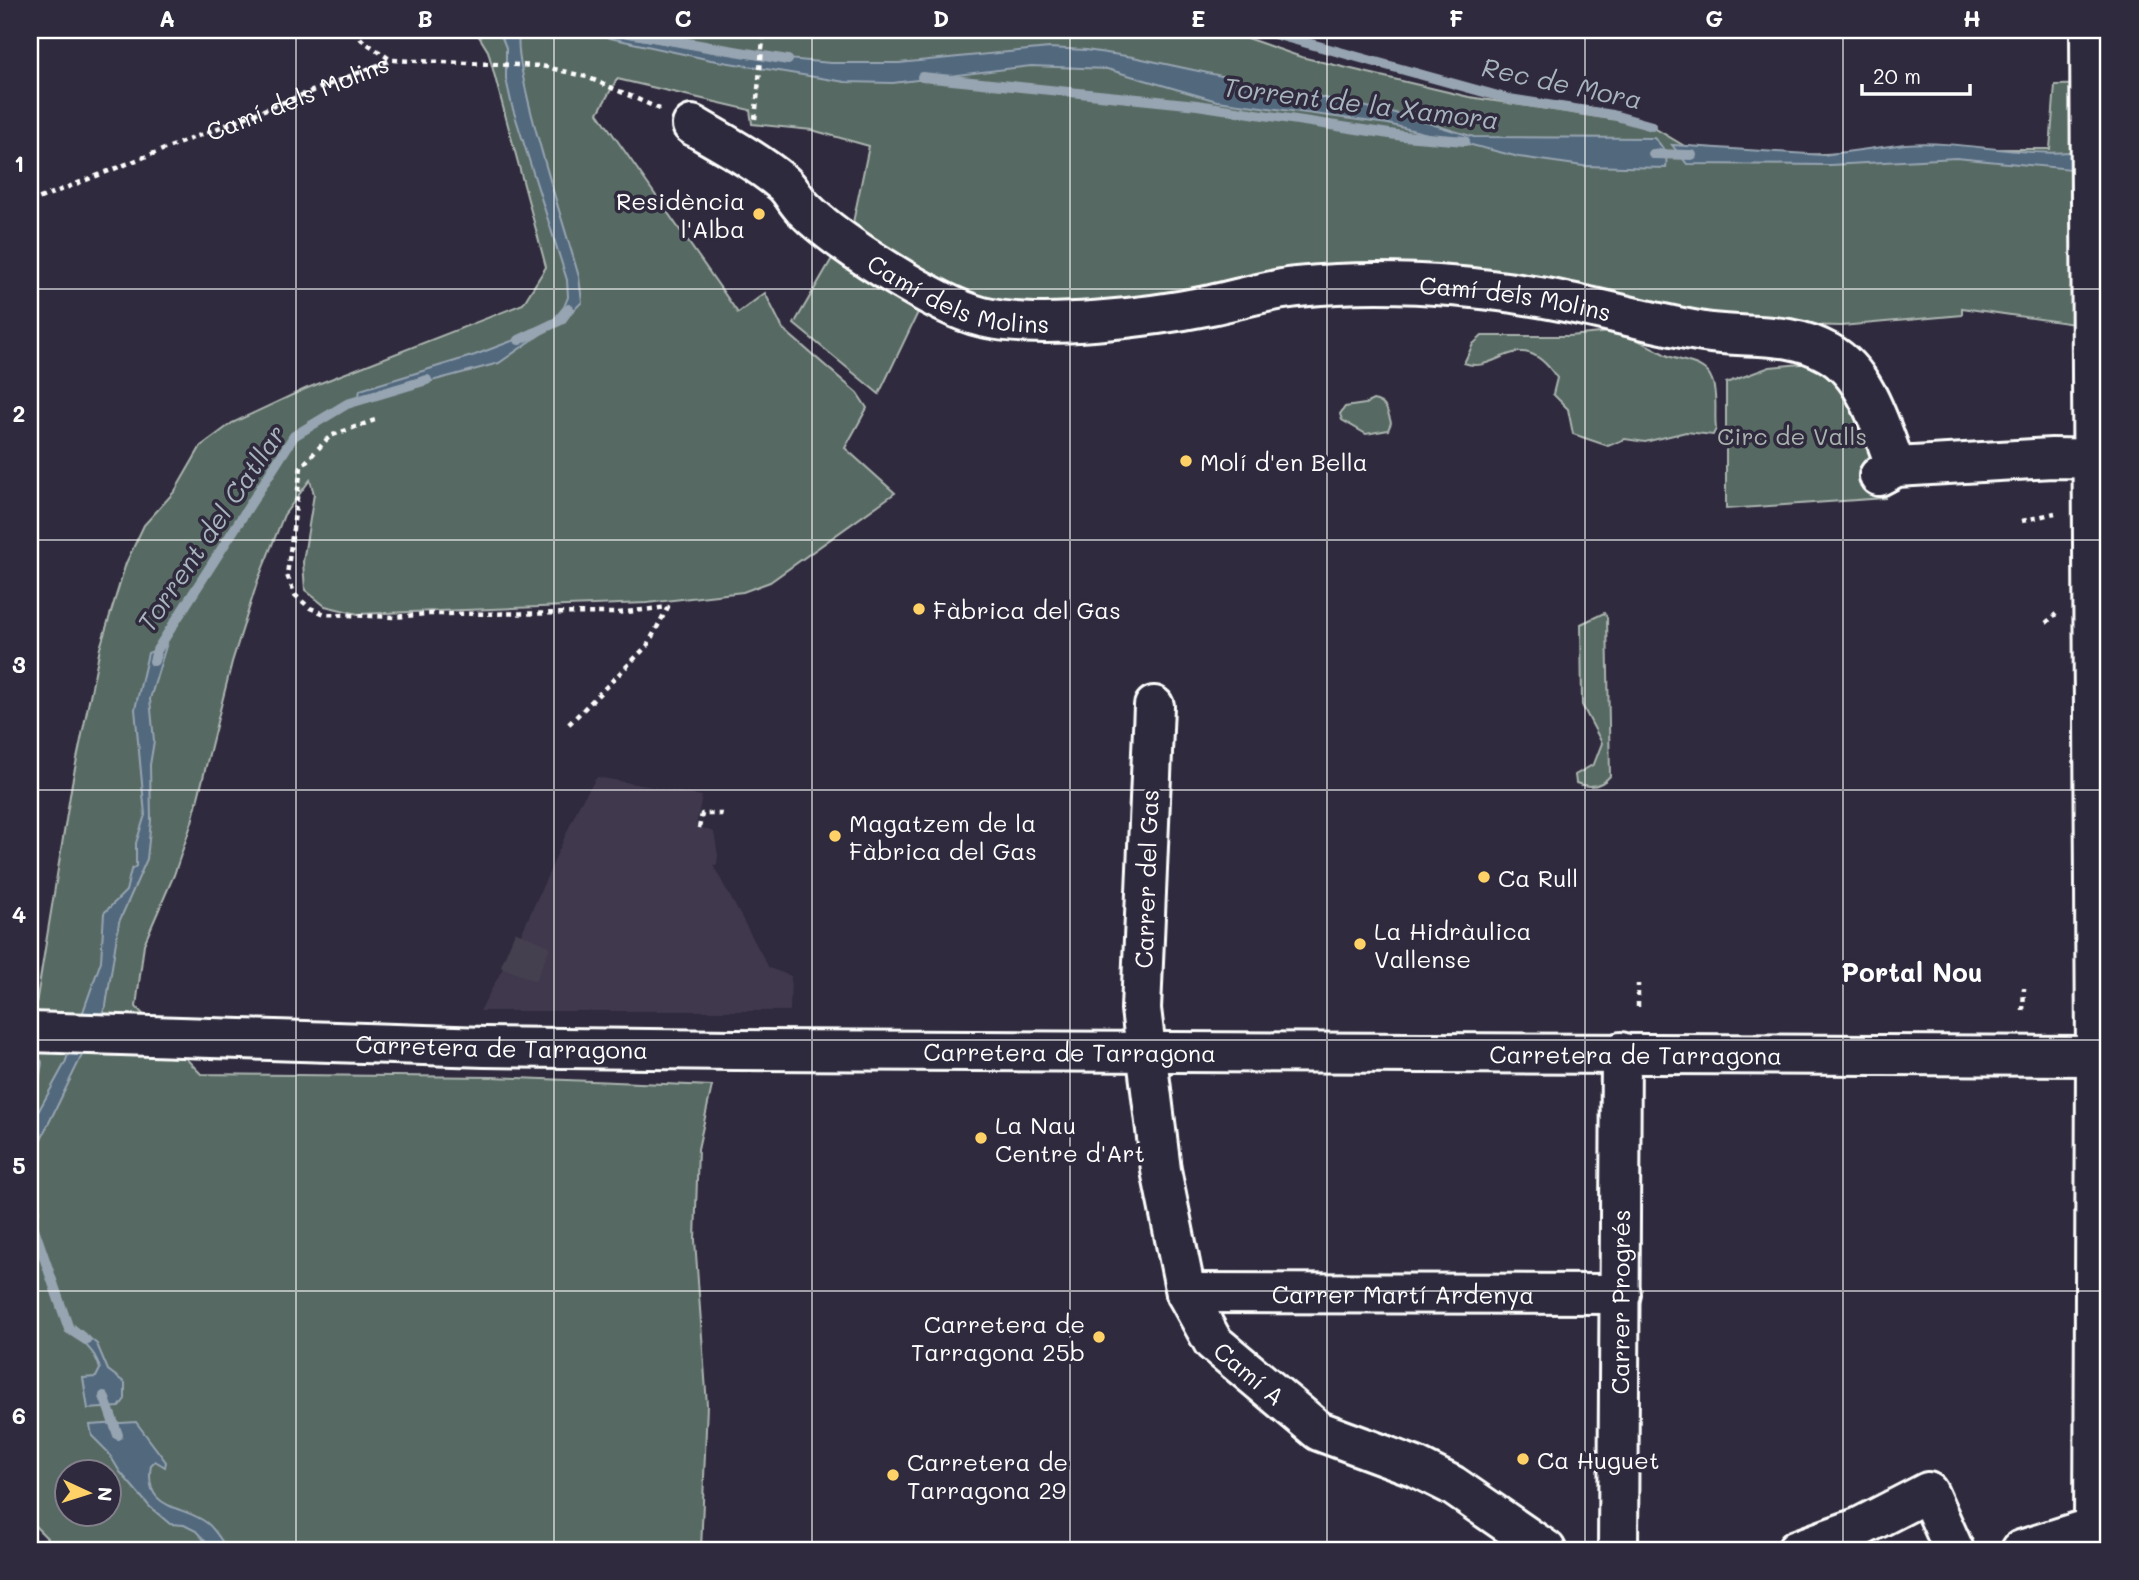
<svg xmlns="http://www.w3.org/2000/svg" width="2139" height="1580" viewBox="0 0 2139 1580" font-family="Mali,sans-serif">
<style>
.built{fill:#41394e}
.green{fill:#576962;stroke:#abb4b0;stroke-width:2;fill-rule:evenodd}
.water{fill:#51687d;stroke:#97a4b1;stroke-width:2}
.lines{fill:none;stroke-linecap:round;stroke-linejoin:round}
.stream{stroke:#97a4b1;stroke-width:10}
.minor-tunnel{stroke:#443f50;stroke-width:38;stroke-dasharray:38 19;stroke-linecap:butt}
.minor-casing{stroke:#fff;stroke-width:44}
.major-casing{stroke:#fff;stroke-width:44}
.path{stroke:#fff;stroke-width:4.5;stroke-dasharray:5 5;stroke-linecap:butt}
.minor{stroke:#2f2a3d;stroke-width:38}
.major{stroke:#2f2a3d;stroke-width:38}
.grid{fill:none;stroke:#fff;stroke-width:2;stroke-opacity:0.55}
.poi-dot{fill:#ffd166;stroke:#2f2a3d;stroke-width:2.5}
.labels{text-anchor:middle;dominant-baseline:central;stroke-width:7;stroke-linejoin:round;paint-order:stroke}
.street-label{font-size:24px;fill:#fff;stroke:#2f2a3d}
.poi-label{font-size:24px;fill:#fff;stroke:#2f2a3d;text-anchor:start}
.park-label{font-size:24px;fill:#abb4b0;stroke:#2f2a3d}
.water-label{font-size:26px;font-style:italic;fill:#a8b4be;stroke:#2f2a3d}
.neighbourhood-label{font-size:26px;font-weight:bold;fill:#fff;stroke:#2f2a3d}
.neatline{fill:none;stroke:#fff;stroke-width:2.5}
.grid-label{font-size:23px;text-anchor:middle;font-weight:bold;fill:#fff}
</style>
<rect width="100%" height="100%" fill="#2f2a3d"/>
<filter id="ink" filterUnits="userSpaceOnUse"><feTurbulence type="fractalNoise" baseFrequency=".0143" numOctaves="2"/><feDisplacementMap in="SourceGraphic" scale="14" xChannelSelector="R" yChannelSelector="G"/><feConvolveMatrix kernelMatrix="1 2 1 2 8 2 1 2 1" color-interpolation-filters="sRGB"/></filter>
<g filter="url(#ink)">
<polygon class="built" points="597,777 702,796 696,826 714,832 718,855 717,865 713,865 769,968 791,976 790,1011 480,1011 523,930 580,803"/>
<g class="green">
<path d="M475 30H971L1021 37 1038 30H1224L1301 57 1469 97 1649 125 1693 151 1761 157 1932 149H2050L2055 85 2109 84V329L1962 308V315L1841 326 1719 323 1580 290 1069 306 1022 304 948 291 851 232 869 146 812 130 752 124 750 110 617 79 598 113 738 313 765 293 783 329 857 393 867 408 845 448 895 493 770 582 743 592 647 603 358 614 325 606 305 590 303 562 314 494 310 480 284 515 258 580 232 662 192 822 174 875 144 944 136 1007 201 1074 492 1077 712 1086 698 1149 695 1240 707 1405 701 1550H59L30 1521V1041L72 783 100 648 126 563 144 525 175 491 201 446 232 423 305 389 523 304 546 267 488 51ZM66 1472H108V1514H66Z"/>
<polygon points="837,250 923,302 879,394 794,324"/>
<path d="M1611 332C1633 335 1647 345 1666 355 1680 362 1706 361 1712 380 1718 394 1714 413 1716 429L1713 435 1686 432 1645 442 1625 439 1608 446 1573 434 1568 409 1553 394 1557 378C1519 322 1497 376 1464 363L1473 344 1482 336H1569Z"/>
<polygon points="1811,363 1840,373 1873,455 1885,498 1726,509 1726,383 1770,367"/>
<path d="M1373 400C1386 402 1388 411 1391 423L1388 430 1366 434 1342 420 1340 414 1345 407 1365 404Z"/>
<path d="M1604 613 1607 617 1610 776C1601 787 1589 788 1576 783L1575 775 1594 764 1602 743 1582 705 1581 624Z"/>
</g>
<g class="water">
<path d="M499 30H520C508 58 568 236 579 277L582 302 570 314 499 363 428 382 397 385 358 401 360 390 475 355 538 331 551 323 564 307 568 297 567 280 512 106 506 79V48Z"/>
<path d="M573 30H592L712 52 831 63H899L1049 48 1086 50 1133 57 1395 113 1474 137 1654 138C1664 147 1668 155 1666 168L1583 166 1519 157 1388 124 1217 101 1107 69 1031 66 893 83 845 82 711 60Z"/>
<path d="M1905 144C1960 140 2015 156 2070 152L2071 169 1956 158 1830 165 1687 164 1672 145 1823 155Z"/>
<polygon points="166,646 150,699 154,741 150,765 151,821 147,859 119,922 106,1006 40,1141 37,1155 39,1213 30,1173 30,1143 38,1112 65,1063 101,961 104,913 126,891 131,870 136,866 136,843 145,815 135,709 148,653"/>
<path d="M75 1326 97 1344 108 1370 125 1383V1399L119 1407 88 1409 83 1378 96 1377 100 1369C95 1347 79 1345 75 1326Z"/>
<path d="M136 1422 166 1462 165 1467 155 1461 151 1465C143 1512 183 1504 207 1523 216 1530 221 1541 228 1550H213L196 1531 184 1525 170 1524 150 1507 120 1472 108 1452 92 1436 90 1425Z"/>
</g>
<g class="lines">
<g class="stream">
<polyline points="611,30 788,60"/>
<polyline points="972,30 1016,30"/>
<polyline points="1260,30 1509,99 1613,115 1652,126"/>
<polyline points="922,77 1197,105 1403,136 1465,141"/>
<polyline points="1653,154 1692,155"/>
<polyline points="519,340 561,320 569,309"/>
<polyline points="154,661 157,650 294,436 347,404 427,380"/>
<polyline points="30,1110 38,1063"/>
<polyline points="30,1194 30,1217 69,1329 86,1340"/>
<polyline points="104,1396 118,1435"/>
</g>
<polyline class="minor-tunnel" points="518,974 534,936"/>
<g class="minor-casing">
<g id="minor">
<path id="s2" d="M692 125C723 143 755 160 783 183 791 190 796 201 804 209 837 242 937 306 982 317 1040 331 1152 317 1211 305 1239 299 1268 290 1297 287 1377 279 1460 284 1539 297 1594 306 1649 323 1704 332 1748 339 1789 330 1829 353 1867 374 1881 429 1896 467"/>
<polyline points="1879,476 1896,467 2052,458 2109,459"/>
<path id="s3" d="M1154 706 1141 1009 1161 1170 1186 1293 1213 1342 1319 1431 1416 1467 1452 1485 1546 1550"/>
<path id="s4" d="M1186 1293 1621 1294"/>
<polyline points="2094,1527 2096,1056"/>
<path id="s5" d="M1618 1550 1621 1052"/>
<polyline points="1797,1550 1860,1527 1928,1492 1954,1550"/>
<polyline points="2021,1550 2109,1522"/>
</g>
</g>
<g class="major-casing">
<g id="major">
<polyline points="2090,30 2096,1056"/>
<path id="s6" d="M30 1032 485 1047 735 1050 2109 1056"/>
</g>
</g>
<g class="path">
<polyline points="354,30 362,40 391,60"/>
<polyline points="755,119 764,30"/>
<path id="s1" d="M30 202 391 60 542 66 587 77 660 109"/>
<polyline points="375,420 330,436 301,467 287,575 295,595 310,608 325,614 394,617 427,614 618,613 668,607 647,646 567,726"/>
<polyline points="2022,521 2055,513"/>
<polyline points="2046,623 2056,614"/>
<polyline points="699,828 702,814 724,814"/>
<polyline points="1638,1007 1638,984"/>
<polyline points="2023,1011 2024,988"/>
</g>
<use href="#minor" class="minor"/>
<use href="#major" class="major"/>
</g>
</g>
<path class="grid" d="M296 30V1550M554 30V1550M812 30V1550M1070 30V1550M1327 30V1550M1585 30V1550M1843 30V1550M30 289H2109M30 540H2109M30 790H2109M30 1040H2109M30 1291H2109"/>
<g class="poi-dot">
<circle cx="759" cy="214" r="7"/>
<circle cx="1186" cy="461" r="7"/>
<circle cx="919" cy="609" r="7"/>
<circle cx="835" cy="836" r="7"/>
<circle cx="1484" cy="877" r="7"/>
<circle cx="1360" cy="944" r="7"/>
<circle cx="981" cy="1138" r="7"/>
<circle cx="1099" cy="1337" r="7"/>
<circle cx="1523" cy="1459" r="7"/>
<circle cx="893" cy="1475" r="7"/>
</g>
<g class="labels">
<g class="street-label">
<text stroke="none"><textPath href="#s1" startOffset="287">Camí dels Molins</textPath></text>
<text stroke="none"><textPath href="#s2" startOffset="322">Camí dels Molins</textPath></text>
<text stroke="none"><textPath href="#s2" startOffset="889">Camí dels Molins</textPath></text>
<text transform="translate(1146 879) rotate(-88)">Carrer del Gas</text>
<text stroke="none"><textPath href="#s6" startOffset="472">Carretera de Tarragona</textPath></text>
<text stroke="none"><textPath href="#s6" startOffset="1040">Carretera de Tarragona</textPath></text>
<text stroke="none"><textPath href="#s6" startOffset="1606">Carretera de Tarragona</textPath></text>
<text stroke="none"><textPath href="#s4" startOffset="217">Carrer Martí Ardenya</textPath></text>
<text stroke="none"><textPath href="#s5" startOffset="248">Carrer Progrés</textPath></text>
<text stroke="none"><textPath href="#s3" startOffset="695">Camí A</textPath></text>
</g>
<g class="poi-label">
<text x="745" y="200" text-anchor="end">Residència<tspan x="745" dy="28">l'Alba</tspan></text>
<text x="1200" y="461">Molí d'en Bella</text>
<text x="933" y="609">Fàbrica del Gas</text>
<text x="849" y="822">Magatzem de la<tspan x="849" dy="28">Fàbrica del Gas</tspan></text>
<text x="1498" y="877">Ca Rull</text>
<text x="1374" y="930">La Hidràulica<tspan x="1374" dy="28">Vallense</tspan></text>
<text x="995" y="1124">La Nau<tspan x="995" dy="28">Centre d'Art</tspan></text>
<text x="1085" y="1323" text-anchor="end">Carretera de<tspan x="1085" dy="28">Tarragona 25b</tspan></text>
<text x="1537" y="1459">Ca Huguet</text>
<text x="907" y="1461">Carretera de<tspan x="907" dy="28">Tarragona 29</tspan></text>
</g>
<g class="park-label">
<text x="1792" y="435">Circ de Valls</text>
</g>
<g class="water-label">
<text transform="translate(1562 83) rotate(12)">Rec de Mora</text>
<text transform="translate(1361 103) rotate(7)">Torrent de la Xamora</text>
<text transform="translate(211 528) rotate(-56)">Torrent del Catllar</text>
</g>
<g class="neighbourhood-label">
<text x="1912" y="972">Portal Nou</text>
</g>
</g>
<rect width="2139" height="1580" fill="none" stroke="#2f2a3d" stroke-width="77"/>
<g transform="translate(88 1493) rotate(94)"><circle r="33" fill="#2f2a3d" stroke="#827f8b" stroke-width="2"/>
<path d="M0-5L12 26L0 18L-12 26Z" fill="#ffd166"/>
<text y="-10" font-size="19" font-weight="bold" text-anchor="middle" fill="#ffffff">N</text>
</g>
<path d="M1862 84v10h108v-10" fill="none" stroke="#ffffff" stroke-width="3.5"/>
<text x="1873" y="84" font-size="21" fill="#ffffff" stroke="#2f2a3d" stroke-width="5" paint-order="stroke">20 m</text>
<rect x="38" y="38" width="2062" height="1504" class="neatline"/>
<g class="grid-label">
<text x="167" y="27">A</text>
<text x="425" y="27">B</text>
<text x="683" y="27">C</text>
<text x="941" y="27">D</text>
<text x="1198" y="27">E</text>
<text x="1456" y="27">F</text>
<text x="1714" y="27">G</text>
<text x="1972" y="27">H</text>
<text x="19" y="172">1</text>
<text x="19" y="422">2</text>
<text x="19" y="673">3</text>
<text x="19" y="923">4</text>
<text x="19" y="1174">5</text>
<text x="19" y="1424">6</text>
</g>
</svg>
